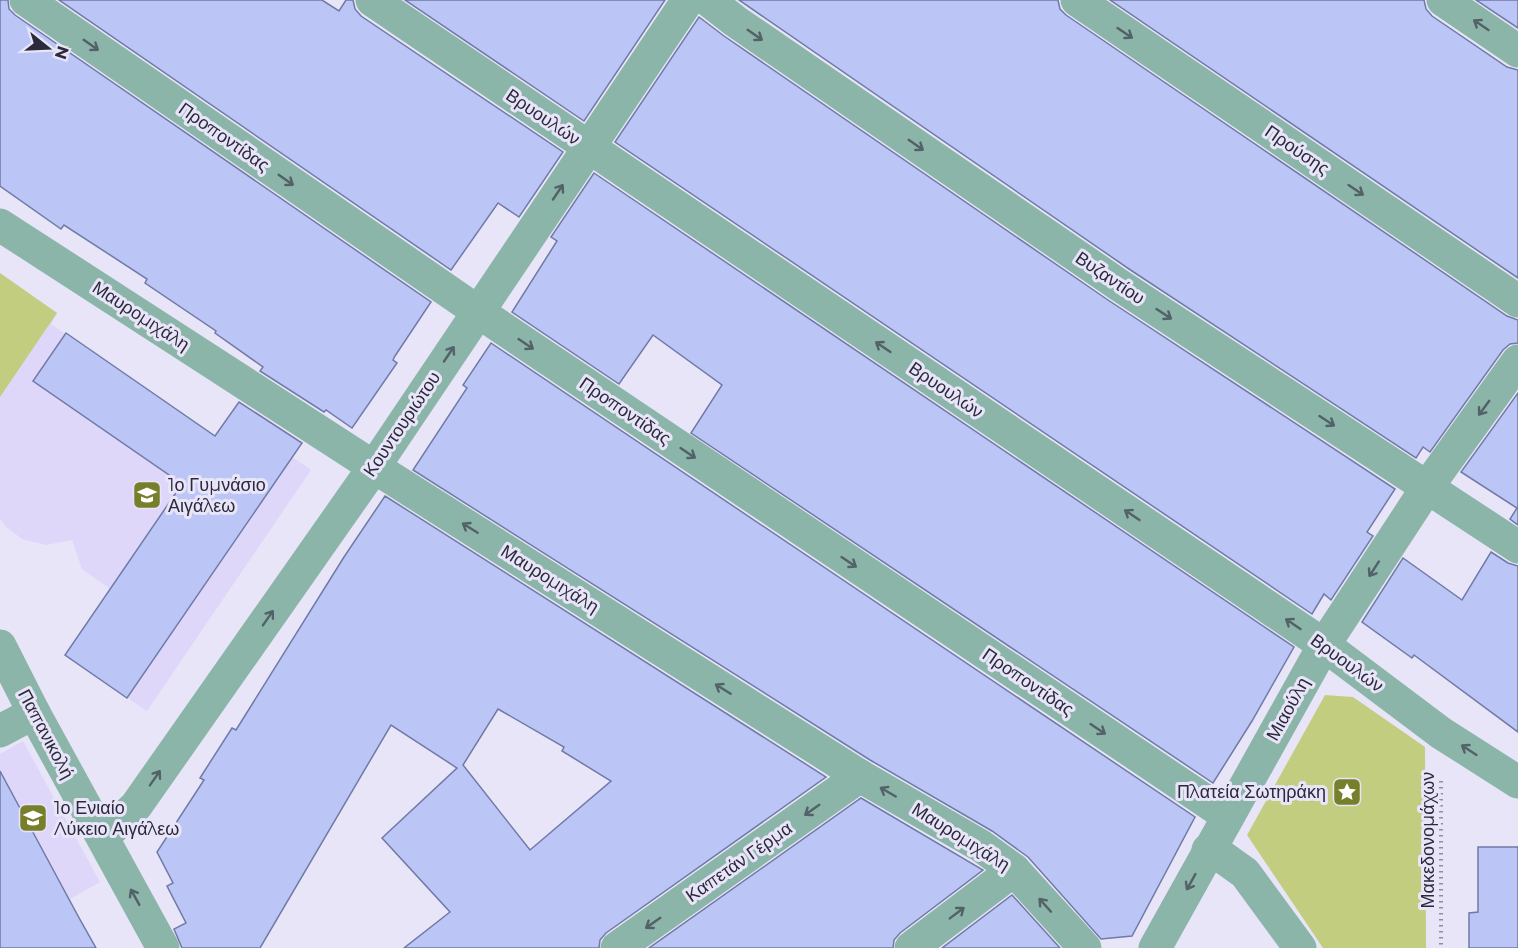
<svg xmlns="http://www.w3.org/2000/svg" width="1518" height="948" viewBox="0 0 1518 948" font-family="Montserrat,sans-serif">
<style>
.built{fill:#ded7fa}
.green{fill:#c3cd7f}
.building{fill:#bbc6f7;stroke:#707aa6;stroke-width:1.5;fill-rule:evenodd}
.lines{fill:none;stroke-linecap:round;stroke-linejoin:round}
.path{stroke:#928ea2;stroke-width:4;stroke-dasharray:1.5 4.5;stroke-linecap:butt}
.minor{stroke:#8cb5a9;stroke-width:33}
.oneway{stroke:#536168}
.labels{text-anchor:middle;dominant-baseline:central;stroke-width:6;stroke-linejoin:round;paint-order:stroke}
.street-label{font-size:18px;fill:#2d293c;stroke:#e8e5f9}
.poi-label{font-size:18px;fill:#2d293c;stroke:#e8e5f9;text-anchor:start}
</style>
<rect width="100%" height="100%" fill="#e8e5f9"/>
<g class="built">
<polygon points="0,273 57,313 51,324 175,409 201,457 230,414 311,470 147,711 65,655 110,589 82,569 72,540 46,545 22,539 6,527 0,519"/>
<polygon points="23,741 100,882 70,899 96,948 0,948 0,754"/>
</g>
<g class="green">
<polygon points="0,273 57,313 0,397"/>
<polygon points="1325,695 1353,697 1425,747 1426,948 1323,948 1247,835"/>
</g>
<g class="building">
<polygon points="0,0 8,0 9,9 15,15 431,302 395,356 393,360 397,363 352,428 326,410 324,412 260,371 263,367 215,333 216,331 145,283 147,279 64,225 61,229 0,186"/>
<polygon points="59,0 322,0 339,11 346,0 353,0 355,9 361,16 563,152 519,217 498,203 451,270"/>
<polygon points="405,0 665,0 584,121"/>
<polygon points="739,0 1058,0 1060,9 1066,15 1507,316 1518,320 1518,343 1510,344 1503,350 1430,452 1423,447 1416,458 1129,269"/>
<polygon points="1110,0 1424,0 1426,9 1432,16 1507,67 1518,70 1518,278"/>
<polygon points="1476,0 1518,0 1518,28"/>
<polygon points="699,17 724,36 1108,300 1395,489 1367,532 1373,536 1331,600 1324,594 1312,614 615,142"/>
<polygon points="594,173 1294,647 1252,721 1213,783 691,433 722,385 653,335 619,384 512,312 557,241 551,237"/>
<polygon points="66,333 215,436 239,402 302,443 127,698 65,655 182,484 33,381"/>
<polygon points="491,343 1195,817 1132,936 1101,939 1028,857 992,831 870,760 413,470 467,388 463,385"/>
<polygon points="1518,393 1518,525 1510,519 1517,508 1461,472"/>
<path d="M385 496 826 777 606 933 600 940 599 948H404L450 912 382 838 457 768 391 725 260 948H182L174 929 186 923 167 886 173 883 157 852 204 780 200 778 232 728 236 730 344 557ZM498 709 564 747 562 751 611 781 530 850 463 765Z"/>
<polygon points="1491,552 1508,563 1518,566 1518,732 1414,655 1412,658 1362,622 1403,558 1462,600"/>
<polygon points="0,771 78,916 96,948 0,948"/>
<polygon points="861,798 983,870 900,933 894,940 893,948 649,948"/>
<polygon points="1478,847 1518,847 1518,948 1469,948 1469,913 1478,912"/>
<polygon points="1012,895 1060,948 942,948"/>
</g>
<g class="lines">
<polyline class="path" points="1441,781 1441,948"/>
<g class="minor">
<polyline points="26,0 477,311 1228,816"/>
<polyline points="372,0 1324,645 1441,733 1518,782"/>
<polyline points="708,0 735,21 1119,285 1518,547"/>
<polyline points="1077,0 1518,301"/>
<polyline points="1443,0 1518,51"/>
<polyline points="0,225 374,467 860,776 981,846 1014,870 1085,948"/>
<polyline points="0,646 34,713 163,948"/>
<polyline points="0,731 34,713"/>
<polyline points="103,837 136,806 374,467 688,0"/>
<polyline points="1208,850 1224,858 1245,873 1300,948"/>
<polyline points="617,948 860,776"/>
<polyline points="911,948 1014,870"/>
<polyline points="1155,948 1324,645 1428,486 1518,361"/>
</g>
</g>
<defs><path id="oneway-shaft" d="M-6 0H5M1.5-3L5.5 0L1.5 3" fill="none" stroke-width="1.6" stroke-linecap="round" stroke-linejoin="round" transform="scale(1.5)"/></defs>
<g class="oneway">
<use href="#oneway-shaft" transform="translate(1481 25) rotate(-146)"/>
<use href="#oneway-shaft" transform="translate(1125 33) rotate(34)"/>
<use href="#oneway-shaft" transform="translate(755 35) rotate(35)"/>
<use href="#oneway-shaft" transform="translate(91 45) rotate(35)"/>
<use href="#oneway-shaft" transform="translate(916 145) rotate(35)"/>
<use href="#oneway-shaft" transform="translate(286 180) rotate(35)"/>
<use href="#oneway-shaft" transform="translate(1356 190) rotate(34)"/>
<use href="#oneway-shaft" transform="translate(558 192) rotate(-56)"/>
<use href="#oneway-shaft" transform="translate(1164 314) rotate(33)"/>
<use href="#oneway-shaft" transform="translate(526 344) rotate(34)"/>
<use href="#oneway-shaft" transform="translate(883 347) rotate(-146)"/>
<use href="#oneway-shaft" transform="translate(449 354) rotate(-56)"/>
<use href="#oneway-shaft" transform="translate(1484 408) rotate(126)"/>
<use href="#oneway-shaft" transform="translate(1327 421) rotate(33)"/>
<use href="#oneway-shaft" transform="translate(688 453) rotate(34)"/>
<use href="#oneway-shaft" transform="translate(1132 515) rotate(-146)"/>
<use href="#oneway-shaft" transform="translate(470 528) rotate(-148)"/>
<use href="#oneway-shaft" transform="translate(849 562) rotate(34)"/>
<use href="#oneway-shaft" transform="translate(1374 569) rotate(123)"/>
<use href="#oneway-shaft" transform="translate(268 618) rotate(-55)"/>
<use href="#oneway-shaft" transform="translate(1293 624) rotate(-146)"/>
<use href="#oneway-shaft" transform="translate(723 689) rotate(-148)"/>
<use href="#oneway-shaft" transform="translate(1098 729) rotate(34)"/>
<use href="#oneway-shaft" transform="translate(1469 750) rotate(-147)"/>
<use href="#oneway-shaft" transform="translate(155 778) rotate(-55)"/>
<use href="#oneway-shaft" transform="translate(888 792) rotate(-150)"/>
<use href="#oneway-shaft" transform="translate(812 810) rotate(145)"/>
<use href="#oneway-shaft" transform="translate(1191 882) rotate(119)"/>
<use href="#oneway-shaft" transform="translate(135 897) rotate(-119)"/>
<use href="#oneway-shaft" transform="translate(1045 905) rotate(-132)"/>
<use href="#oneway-shaft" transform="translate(957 913) rotate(-37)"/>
<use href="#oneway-shaft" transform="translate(653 923) rotate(145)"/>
</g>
<defs>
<g id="school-square" transform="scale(1.5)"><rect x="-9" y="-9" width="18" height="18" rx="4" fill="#777f2b" stroke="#e8e5f9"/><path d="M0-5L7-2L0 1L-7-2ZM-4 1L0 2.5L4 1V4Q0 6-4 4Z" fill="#fff"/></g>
<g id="sight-square" transform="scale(1.5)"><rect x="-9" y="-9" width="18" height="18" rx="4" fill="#777f2b" stroke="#e8e5f9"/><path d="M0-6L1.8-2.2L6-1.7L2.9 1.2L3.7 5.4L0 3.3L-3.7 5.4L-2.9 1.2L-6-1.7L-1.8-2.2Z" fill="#fff"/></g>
</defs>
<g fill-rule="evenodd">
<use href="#school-square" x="147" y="495"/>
<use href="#sight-square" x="1347" y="792"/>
<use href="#school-square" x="33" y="818"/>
</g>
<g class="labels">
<g class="street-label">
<text transform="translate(543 117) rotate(34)">Βρυουλών</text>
<text transform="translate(224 137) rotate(35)">Προποντίδας</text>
<text transform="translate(1297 150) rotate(34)">Προύσης</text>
<text transform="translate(1110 278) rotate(34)">Βυζαντίου</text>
<text transform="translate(141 316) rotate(33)">Μαυρομιχάλη</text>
<text transform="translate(946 390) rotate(34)">Βρυουλών</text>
<text transform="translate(625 411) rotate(34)">Προποντίδας</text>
<text transform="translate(402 424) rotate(-56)">Κουντουριώτου</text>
<text transform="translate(550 579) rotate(32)">Μαυρομιχάλη</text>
<text transform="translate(1347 663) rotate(36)">Βρυουλών</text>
<text transform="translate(1028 682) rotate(34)">Προποντίδας</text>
<text transform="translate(1288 709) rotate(-61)">Μιαούλη</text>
<text transform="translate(46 734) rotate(62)">Παπανικολή</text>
<text transform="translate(961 837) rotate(32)">Μαυρομιχάλη</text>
<text transform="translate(1428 840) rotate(-90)">Μακεδονομάχων</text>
<text transform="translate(739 862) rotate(-35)">Καπετάν Γέρμα</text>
</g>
<g class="poi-label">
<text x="168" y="485">1ο Γυμνάσιο<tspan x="168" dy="21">Αιγάλεω</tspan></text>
<text x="1326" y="792" text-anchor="end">Πλατεία Σωτηράκη</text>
<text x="54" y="808">1ο Ενιαίο<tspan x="54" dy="21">Λύκειο Αιγάλεω</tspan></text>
</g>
</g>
<g transform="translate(48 48) rotate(108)" stroke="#e8e5f9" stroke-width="4.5" paint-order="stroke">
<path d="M0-4.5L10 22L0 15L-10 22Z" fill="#2d293c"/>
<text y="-9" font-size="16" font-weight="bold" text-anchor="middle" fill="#2d293c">N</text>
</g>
</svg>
